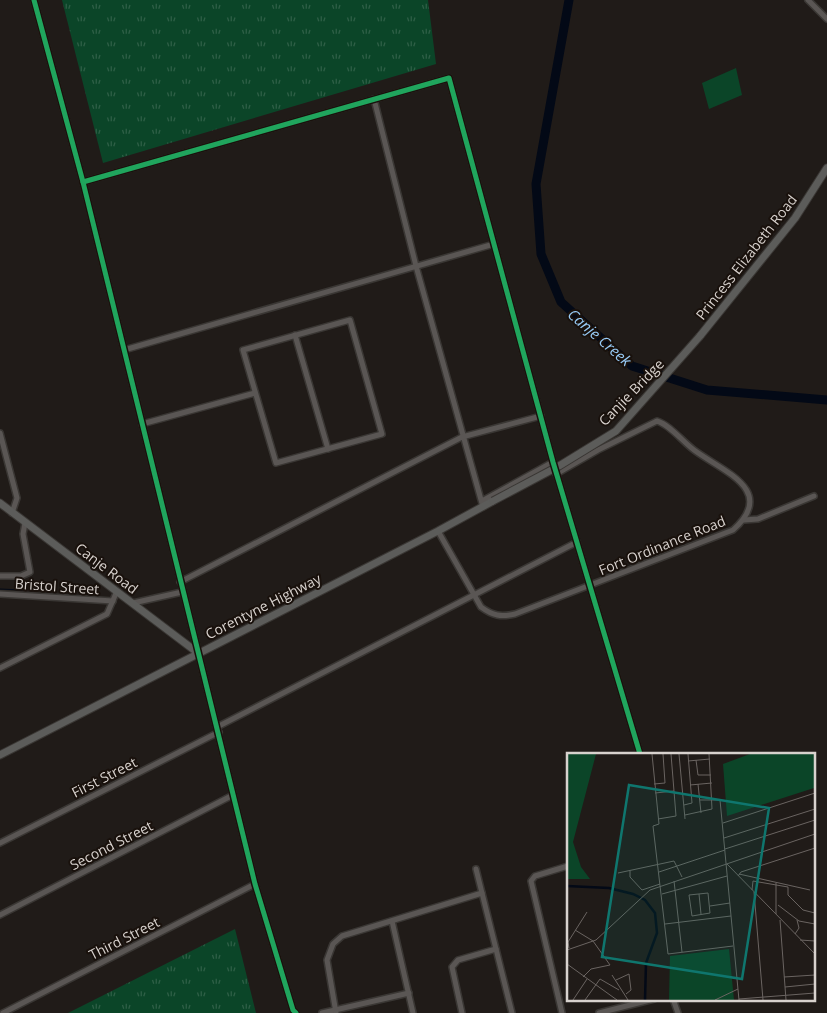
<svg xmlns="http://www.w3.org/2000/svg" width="827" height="1013" viewBox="0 0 827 1013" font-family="'Open Sans',sans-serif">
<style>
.grass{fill:url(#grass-tufts)}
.garden{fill:#0b4528}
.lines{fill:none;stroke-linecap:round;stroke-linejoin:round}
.stream{stroke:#030916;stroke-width:1}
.river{stroke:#030916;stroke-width:9}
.street-casing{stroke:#3a3734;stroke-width:8}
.secondary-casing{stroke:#3a3734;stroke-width:9}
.street{stroke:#5a5654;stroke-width:5}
.secondary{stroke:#5c5c5a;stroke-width:7}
.secondary-bridge-casing{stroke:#3a3734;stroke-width:9;stroke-linecap:butt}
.secondary-bridge{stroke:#5c5c5a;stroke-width:7}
.cycleway-casing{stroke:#19110c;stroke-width:8}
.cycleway{stroke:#20a55d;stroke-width:5}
.labels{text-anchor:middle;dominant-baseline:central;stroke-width:4;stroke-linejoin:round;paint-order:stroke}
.street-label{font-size:14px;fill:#d8d2ce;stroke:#19110c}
.water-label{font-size:15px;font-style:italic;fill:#97cbf7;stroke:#19110c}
.inset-river{fill:none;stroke:#030916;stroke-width:2.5}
.inset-road{fill:none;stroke:#6a6461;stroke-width:1}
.view{fill:#0f766e;fill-opacity:0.15;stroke:#0f766e;stroke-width:2.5}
.inset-edge{fill:none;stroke:#d8d2ce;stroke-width:2.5}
</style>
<defs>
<pattern id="grass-tufts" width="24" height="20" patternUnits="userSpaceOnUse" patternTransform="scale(1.25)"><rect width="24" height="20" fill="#0b4528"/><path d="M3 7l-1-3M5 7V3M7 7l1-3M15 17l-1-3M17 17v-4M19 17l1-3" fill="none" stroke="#2e5f46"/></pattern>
</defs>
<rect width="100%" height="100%" fill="#201b18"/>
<g class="grass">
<polygon points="62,0 428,0 436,64 103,163"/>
<polygon points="235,929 256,1013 68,1013"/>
</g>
<polygon class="garden" points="736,68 742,95 709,109 702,83"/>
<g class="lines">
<polyline class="stream" points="0,589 22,590"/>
<polyline class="river" points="569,0 536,184 541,254 561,302 632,366 707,390 827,400"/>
<g class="street-casing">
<g id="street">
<polyline points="34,0 83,182 255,884 293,1010 296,1013"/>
<polyline points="808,0 827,19"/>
<polyline points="374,99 416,266 483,507"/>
<polyline points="83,182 449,78 553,462 640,754"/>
<polygon points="350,320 382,434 276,463 243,350"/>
<polyline points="295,335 328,449"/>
<polyline points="124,350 494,244"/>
<polyline points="142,424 255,393"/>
<polyline points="0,433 17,498 12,513"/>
<polyline points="482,501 553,462"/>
<polyline points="744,520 758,519 814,496"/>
<path d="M438 531 481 607C493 616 501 617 515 614L733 530C778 490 722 471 694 450 682 441 670 425 657 421L598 450 556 474"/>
<polyline points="0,576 21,576 30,572 23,534 25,523"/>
<polyline points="180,582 462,437 541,416"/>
<polyline points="0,594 113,601"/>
<polyline points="133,603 182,592"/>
<polyline points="0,668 107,614 117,591"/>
<polyline points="217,727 577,542"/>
<polyline points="0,843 219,732"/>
<polyline points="476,869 512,1013"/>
<polyline points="0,915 233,795"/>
<polyline points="392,921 413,1013"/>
<polyline points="673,999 678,1013"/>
<polyline points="3,1013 255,884"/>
<polyline points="322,1013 409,993"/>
<polyline points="336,1013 327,960 333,944 342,936 482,893"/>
<polyline points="462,1013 452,967 458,960 496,949"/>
<polyline points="562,1013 531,881 535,876 568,866"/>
<polyline points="599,1013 654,999"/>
</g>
</g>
<g class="secondary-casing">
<g id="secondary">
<polyline points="700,336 795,218 827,168"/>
<polyline points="0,503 198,653"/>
<polyline points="0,755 438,531 493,501"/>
</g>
</g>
<use href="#street" class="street"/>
<use href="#secondary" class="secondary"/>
<g class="secondary-bridge-casing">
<polyline id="secondary-bridge" points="493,501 559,466 616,431 700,336"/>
</g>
<use href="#secondary-bridge" class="secondary-bridge"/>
<g class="cycleway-casing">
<g id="cycleway">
<polyline points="34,0 83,182 255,884 293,1010 296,1013"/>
<polyline points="83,182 449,78 553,462 640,754"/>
</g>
</g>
<use href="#cycleway" class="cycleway"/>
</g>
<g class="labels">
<g class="street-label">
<text transform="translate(746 257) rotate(-52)">Princess Elizabeth Road</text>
<text transform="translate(631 392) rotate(-46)">Canjie Bridge</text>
<text transform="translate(662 545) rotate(-22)">Fort Ordinance Road</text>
<text transform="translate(107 568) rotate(37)">Canje Road</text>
<text transform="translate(57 586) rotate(4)">Bristol Street</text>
<text transform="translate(263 606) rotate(-27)">Corentyne Highway</text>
<text transform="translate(104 777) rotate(-27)">First Street</text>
<text transform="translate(111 845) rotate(-27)">Second Street</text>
<text transform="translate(124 938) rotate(-27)">Third Street</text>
</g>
<g class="water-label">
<text transform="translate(600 337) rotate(41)">Canje Creek</text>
</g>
</g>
<g transform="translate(567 753)">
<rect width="248" height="248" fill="#201b18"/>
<path d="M183 1H247V35L160 63 156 11ZM162 196 167 247H102L103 203Z" fill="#0b4528"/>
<path d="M0 1H29L6 89 14 114 23 126H0Z" fill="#0b4528"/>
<path class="inset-river" d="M0 133 42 135 66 141 78 147 88 160 90 180 79 210 78 247"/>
<path class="inset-road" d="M85 1 92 71 86 73 101 201 166 193M112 1 118 66M129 7 131 22H144M121 8 143 6M87 31 98 30 96 1M131 31 134 60M123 32 145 30M88 40 107 38M133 47H153L172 247M117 52 125 50 121 1M118 62 145 56 142 1M91 66 109 63 104 1M156 70 248 40M157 85 248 56M158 96 248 67M160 111 248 201M63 118V124L75 137 93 131M92 119 158 97M51 120 107 108 115 124M172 121 243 137M171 123 174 119 248 95M107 128 115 199M185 137 186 128 221 134V142L236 157 248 160M187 139 196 247M141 140 143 160 125 163 122 142ZM95 141 160 123M132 141 134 161M211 152 232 168 248 171M143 153 163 150M209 161V130M213 167 219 247M98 171 164 163M8 177 26 188 43 212 24 216 16 224M228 181 232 175 230 167M233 187 248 188M2 195 1 189 20 159M0 197 29 187 83 137 248 81M0 211 50 247M45 222 61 247M217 224 248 222M49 227 62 221 64 237 59 241M218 234 248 231M172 246 248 240M6 247 20 226M18 247 33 226 52 237M148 247 171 236"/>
<path class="view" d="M62 32 202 55 175 226 35 204Z"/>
<rect width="248" height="248" class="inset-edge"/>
</g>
</svg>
